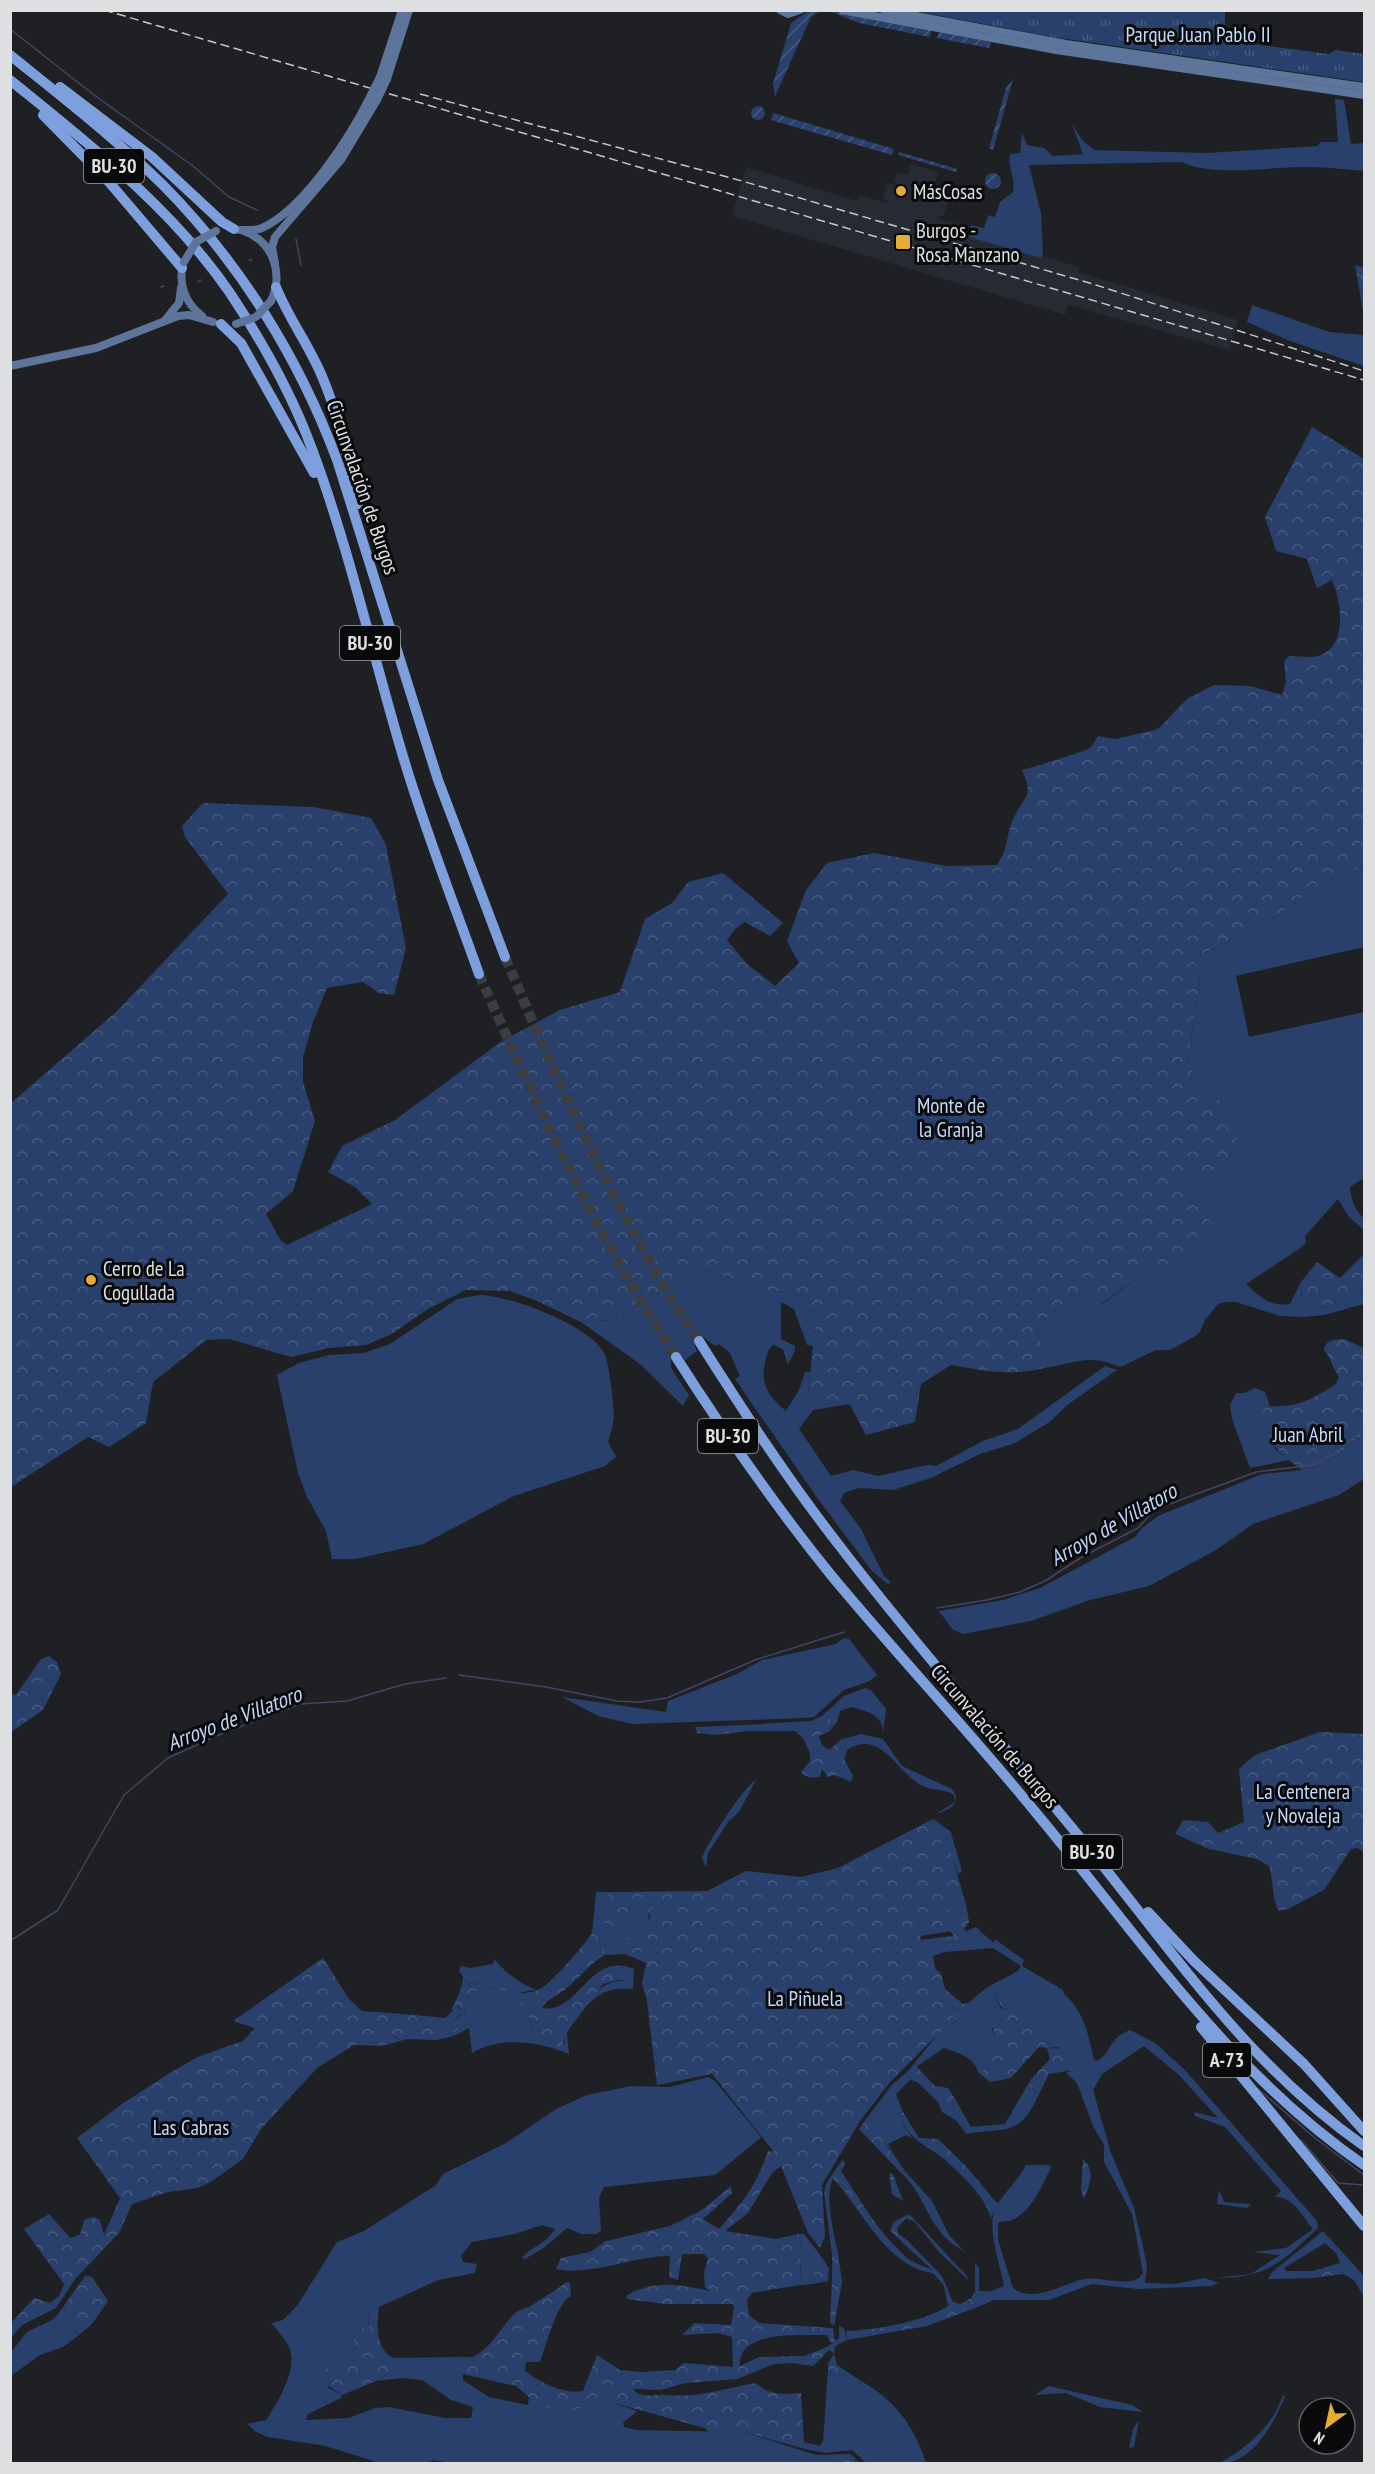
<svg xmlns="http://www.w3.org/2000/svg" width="1375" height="2474" viewBox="0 0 1375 2474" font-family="'PT Sans Narrow',sans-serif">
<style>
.built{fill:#262a32}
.grass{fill:#28406b}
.forest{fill:url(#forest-crowns)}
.park{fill:url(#park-tufts)}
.garden{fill:url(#garden-furrows)}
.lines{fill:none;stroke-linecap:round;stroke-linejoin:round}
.stream{stroke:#434365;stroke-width:1.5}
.highway-tunnel{stroke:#3c3d40;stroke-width:10;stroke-dasharray:10 5;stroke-linecap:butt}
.secondary{stroke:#5d749b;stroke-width:8}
.highway{stroke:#7d9fdd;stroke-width:10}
.rail{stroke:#c6c7c9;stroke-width:1.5;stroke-dasharray:9 4.5;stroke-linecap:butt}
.secondary-bridge{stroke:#5d749b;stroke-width:8}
.poi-dot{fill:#e4ad35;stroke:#090a0b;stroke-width:2}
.labels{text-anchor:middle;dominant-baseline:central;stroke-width:6;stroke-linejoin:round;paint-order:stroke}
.shield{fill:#090a0b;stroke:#9e9fa1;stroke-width:1.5}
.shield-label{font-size:20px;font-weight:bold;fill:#dedfe1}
.park-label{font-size:21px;fill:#c4d8fa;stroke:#090a0b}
.poi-label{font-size:21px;fill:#dedfe1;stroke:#090a0b;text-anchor:start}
.street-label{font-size:21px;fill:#dedfe1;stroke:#090a0b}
.water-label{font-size:22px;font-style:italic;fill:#c1d4f6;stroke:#090a0b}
</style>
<defs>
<pattern id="forest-crowns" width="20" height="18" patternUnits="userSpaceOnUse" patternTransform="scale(1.5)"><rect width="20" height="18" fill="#28406b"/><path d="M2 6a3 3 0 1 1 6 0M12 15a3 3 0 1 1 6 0" fill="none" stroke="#475b80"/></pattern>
<pattern id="park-tufts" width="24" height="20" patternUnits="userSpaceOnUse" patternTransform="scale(1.5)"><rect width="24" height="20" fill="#28406b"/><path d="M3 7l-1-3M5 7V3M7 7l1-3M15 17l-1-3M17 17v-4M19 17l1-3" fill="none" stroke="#475b80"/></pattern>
<pattern id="garden-furrows" width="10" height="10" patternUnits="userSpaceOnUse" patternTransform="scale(1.5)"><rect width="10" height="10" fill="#28406b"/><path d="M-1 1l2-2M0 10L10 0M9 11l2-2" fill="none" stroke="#475b80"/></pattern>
</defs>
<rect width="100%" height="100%" fill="#1f2023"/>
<polygon class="built" points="911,164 939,172 935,183 945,187 943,196 939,195 938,198 948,201 943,217 938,215 937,218 965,226 963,233 1079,267 1078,272 1238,320 1229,350 1068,305 1065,315 732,216 746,167 857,201 859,195 887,203 888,201 883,199 887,183 898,186 898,183 894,182 897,172 908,175"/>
<g class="grass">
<path d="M1335 99 1344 100 1351 144 1364 143V171C1344 169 1324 167 1303 167 1270 167 1210 177 1182 162L1029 165 1041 214 1043 253 1041 258 969 237 971 225 984 228 988 215 995 217 1000 202 1013 192C1016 177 1007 167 1010 154L1020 153 1022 132 1027 145 1044 148 1053 156 1083 154 1072 124 1082 140 1094 150 1206 153 1318 146 1320 142H1338Z"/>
<polygon points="1252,305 1329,332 1364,335 1364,366 1290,341 1247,322"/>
<path d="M1364 866V947L1236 976 1249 1037 1364 1012V1178L1350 1187C1351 1201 1355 1209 1364 1219V1230L1348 1216 1338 1199 1305 1236 1306 1242 1302 1247 1246 1284C1259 1297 1271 1307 1290 1304L1301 1282V1296L1317 1310 1364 1294V1304L1324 1315 1303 1317 1280 1316 1236 1302H1225L1218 1304 1205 1320 1200 1332 1194 1337 1170 1350H1156L1120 1367C1090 1354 1079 1362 1049 1367L1036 1327 1081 1289 1102 1304 1149 1270 1174 1263 1218 1239 1211 1221 1160 1170 1218 1099 1198 1087 1188 1059 1200 979 1195 958 1273 918 1322 884Z"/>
<path d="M703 1269 759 1289 800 1295 815 1326 813 1346 807 1345 794 1309 781 1302V1339L795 1346V1350L788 1365 783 1349 773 1345C767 1350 767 1355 765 1362 760 1385 769 1397 786 1411L799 1390 805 1372H810L808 1395 850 1404 813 1410 799 1429 831 1476 853 1470 878 1476 927 1465 936 1466 983 1441 1018 1429 1105 1366 1117 1370 1067 1405 1051 1421 1015 1443 980 1454 931 1478 893 1490 859 1488 844 1493 840 1501 861 1529 884 1576 891 1582 888 1584 872 1571 818 1499 735 1379 740 1376 730 1353 719 1344 715 1346 699 1334 693 1340 697 1351 685 1360 678 1352 672 1350 671 1368 689 1395 683 1406 640 1364 581 1322 610 1320Z"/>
<path d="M479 1295C509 1295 593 1326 605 1355 610 1368 613 1400 614 1415 614 1424 610 1434 608 1442L616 1457 605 1466 514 1496 423 1544 356 1559H332L326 1531 307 1497 298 1473 277 1375 299 1363 329 1355 364 1353 390 1344 457 1299Z"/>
<polygon points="1255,1388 1265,1392 1270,1406 1263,1406 1275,1449 1289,1460 1250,1468 1232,1419 1230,1405 1236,1393 1244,1393"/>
<polygon points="1364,1435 1364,1479 1339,1495 1253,1524 1216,1550 1149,1586 1090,1600 1031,1621 963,1634 952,1629 939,1611 1003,1600 1040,1588 1135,1537 1142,1528 1158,1516 1262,1474 1302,1470 1322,1465"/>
<polygon points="844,1638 849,1639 877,1675 870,1681 844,1690 814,1717 804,1718 632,1724 598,1716 562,1697 666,1712 668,1701 737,1674 762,1660 836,1644"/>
<path d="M865 1688 871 1690 886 1709 883 1734C884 1715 867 1711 851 1707L840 1711 837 1722 830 1731 833 1725C821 1719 816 1726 807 1733L796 1725 759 1724 811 1721 822 1716 844 1696Z"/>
<path d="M861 1734 883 1739 902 1766 952 1789C963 1804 949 1810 936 1814L955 1802 954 1795C944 1788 929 1791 919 1784 895 1769 880 1729 847 1750L843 1739Z"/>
<path d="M756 1780 739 1812 728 1822 708 1853 706 1868 702 1858C706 1845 745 1785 756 1780Z"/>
<polygon points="952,1836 962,1871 958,1874 952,1855 941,1850 940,1844"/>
<polygon points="960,1884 966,1904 962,1906 961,1919 949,1910 949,1896"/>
<polygon points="596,1892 610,1892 601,1907 640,1920 650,1919 649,1910 663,1903 667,1904 672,1920 666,1921 658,1932 653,1933 644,1927 638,1928 642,1940 622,1945 625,1954 605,1955 604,1940 592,1933"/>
<polygon points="924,1923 926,1926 946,1926 952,1931 920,1936 917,1926"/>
<path d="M982 1933 993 1942 996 1940 1024 1960 1022 1966 1063 1990 1064 1994C1084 2011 1088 2034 1094 2059L1097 2061C1113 2052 1107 2039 1130 2030L1155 2043 1184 2069 1317 2221 1318 2228C1284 2261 1265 2279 1216 2278L1251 2274 1280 2255 1253 2252 1286 2248 1313 2229C1302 2216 1293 2196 1275 2197L1281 2191 1225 2127 1195 2116 1194 2112 1218 2118 1179 2075 1144 2046 1102 2074 1093 2090 1111 2153 1134 2208 1147 2265 1145 2283 1175 2284 1204 2278 1219 2283 1211 2286 1138 2289 1092 2284 1049 2300H994L975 2308 971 2298 975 2292V2263L979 2267V2291H991L1004 2286C1000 2263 984 2224 998 2203 1007 2190 1018 2180 1026 2165H1049L1051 2168C1041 2186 1035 2206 1016 2218 1011 2222 1004 2220 998 2223V2240L1013 2288C1034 2304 1064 2283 1085 2279 1100 2276 1135 2290 1143 2273L1132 2214 1104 2162V2145L1093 2126 1080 2091 1076 2082 1066 2073 1073 2070 1058 2047 1047 2048 1045 2027 1026 2010 997 1993 995 1997 1001 2008 1006 2011 1000 2022 992 2028 995 2038 993 2067 978 2072C974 2057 958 2053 944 2048L916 2067 914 2064 937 2035 958 2019 945 2012 950 2004 959 2012 972 2007 968 2003 986 1988 1018 1971 1021 1966 993 1948 945 1952 933 1956 932 1948 937 1944 936 1938 943 1937 944 1943 964 1941Z"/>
<path d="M495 1959C500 1969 527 1989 537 1989L516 1994 527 2009 536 2042 564 2044 567 2033 569 2054C538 2041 501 2036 472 2053L469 2028 454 2036 437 2040 407 2039 383 2046 387 2042 389 2031 398 2040 412 2033 408 2028 418 2022 416 2015 445 2018 458 2006 462 2013 450 2024 446 2023 439 2028 423 2026C439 2042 451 2028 467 2018L464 2011 468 1994 491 1987 504 1991C494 1976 484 1980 468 1984L459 1971 461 1966 470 1968 493 1964Z"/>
<path d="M634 1969 633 1989C609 1987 596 1993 582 2012 595 1990 605 1979 632 1981Z"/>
<polygon points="908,2071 918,2082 910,2080 896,2094 903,2112 899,2113 904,2126 913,2139 906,2135 888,2144 896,2155 877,2134 869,2115 892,2085"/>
<path d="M708 2077 715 2081 761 2137 757 2141 715 2175 604 2187 599 2198 601 2230 597 2234H581L567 2228 545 2247 525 2259 522 2258C533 2245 545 2245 555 2229L542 2225 515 2234 472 2242 461 2256 463 2262 477 2264 475 2273 438 2280 379 2307 368 2308 369 2328 357 2347 345 2357 327 2387 342 2395 341 2398 308 2414 306 2420 349 2418 375 2408 389 2407 445 2418H471L473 2407 451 2400 422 2380 402 2378 376 2381 400 2365H441L463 2374V2380L489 2397 528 2405 614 2403 637 2411 623 2423 624 2427 636 2430 744 2432 816 2455 850 2454 862 2463 857 2459H832L833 2464H456L434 2460 425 2463H379L326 2446 268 2437 256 2432 247 2424 266 2420C277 2403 297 2372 290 2350 287 2341 278 2331 271 2323L283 2320 297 2306 337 2242 364 2231 436 2185 443 2174 506 2143 556 2109 587 2095 631 2086 670 2087Z"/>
<path d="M1031 2079 1030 2086 1039 2094C1020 2138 1005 2127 966 2134L957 2121 942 2112 938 2102 952 2106 955 2099 971 2127 1005 2124Z"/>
<path d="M904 2170 932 2201 949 2235 965 2252C958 2247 949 2243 943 2235 926 2216 921 2190 901 2173Z"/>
<path d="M831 2176 833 2179C824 2193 834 2236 838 2253L832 2254 824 2193 826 2184Z"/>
<polygon points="1219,2190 1224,2202 1251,2204 1247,2208 1217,2204"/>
<polygon points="909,2214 966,2275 969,2281 939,2252 915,2222 903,2217"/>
<polygon points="1323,2231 1364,2276 1364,2297 1354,2280 1343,2274 1337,2254 1325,2243 1284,2268 1287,2271 1313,2271 1313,2278 1268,2279 1272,2272"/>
<polygon points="799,2234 804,2234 824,2260 815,2270 812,2284 800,2285 801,2248"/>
<polygon points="906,2239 942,2276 953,2302 948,2306 944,2286 934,2274 937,2274 904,2244"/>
<polygon points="63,2307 79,2335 63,2347 40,2355 11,2376 11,2352 27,2332 54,2319"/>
<polygon points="839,2326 844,2328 847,2340 835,2346 834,2354 827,2347 839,2338"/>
<path d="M828 2370 859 2385 861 2381C894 2399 915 2427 926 2463H866L852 2450 825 2453 801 2448 804 2442 820 2446 823 2441Z"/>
<polygon points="1049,2386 1132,2405 1143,2412 1100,2407 1066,2393 1035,2395"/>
<path d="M1283 2395 1285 2396C1275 2422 1252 2464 1220 2463 1248 2447 1272 2427 1283 2395Z"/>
<polygon points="1139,2420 1134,2447 1129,2448 1133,2429"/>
</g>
<g class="forest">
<polygon points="1355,265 1364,268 1364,316"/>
<path d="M1312 427 1364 459V866L1322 884 1273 918 1195 958 1200 979 1188 1059 1198 1086 1218 1099 1242 1151 1211 1179 1161 1170 1211 1221 1219 1239 1174 1263 1169 1288 1149 1270 1101 1304 1081 1289 1036 1327 1049 1367C1011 1376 989 1372 951 1365L921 1384 915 1422 866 1435 850 1405 808 1395 815 1326 800 1295 759 1289 703 1269 610 1320 581 1322 537 1301 510 1291 466 1290 428 1309 392 1334 366 1345 329 1348 291 1357 229 1339 206 1340 153 1382 146 1423 109 1447 88 1437 11 1487V1103L116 1012 228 894 185 837 182 826 203 803 314 807 371 818 386 845 406 948 394 995 379 993 363 982 327 988 313 1022 303 1057V1082L315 1121 293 1191 266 1214 281 1241 287 1245 372 1204 355 1187 328 1172 342 1146 395 1120 502 1041 560 1010 620 992 645 919 672 903 688 882 723 873 783 923 770 936 745 922 735 929 727 940 747 964 775 986 799 963 787 941 806 890 827 863 874 853 946 866 997 865C1009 848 1006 833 1014 817 1025 795 1034 797 1022 770 1030 768 1084 752 1090 748 1093 746 1096 739 1098 736L1116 739 1158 729 1187 699 1214 685 1250 686 1282 695 1286 682 1284 661 1289 656C1298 656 1310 658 1318 656 1349 647 1341 600 1332 580L1317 588 1307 559 1276 551 1265 517Z"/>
<polygon points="1364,1254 1364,1294 1317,1310 1302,1305 1301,1282 1317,1262 1340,1278"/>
<path d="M1344 1339 1364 1348V1435L1322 1465 1302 1470C1275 1449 1264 1442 1263 1406 1296 1408 1308 1402 1336 1384L1339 1377C1332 1367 1332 1359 1324 1350 1326 1339 1334 1340 1344 1339Z"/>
<polygon points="49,1656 57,1662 61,1674 43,1710 11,1732 11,1694 16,1695 41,1659"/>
<path d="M830 1719 833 1725 830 1731 819 1736 822 1745 829 1750 843 1738 847 1750 844 1759 853 1776 851 1782 835 1775 828 1777 822 1769 820 1777C811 1778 807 1778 801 1772L810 1761V1753L803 1738 795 1731H747L716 1735 697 1733 695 1727 787 1723 801 1726 807 1733 817 1724Z"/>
<path d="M1320 1732 1364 1734V1852L1357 1848 1351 1849 1324 1890 1288 1909 1279 1911C1271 1898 1274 1880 1269 1866L1257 1859 1209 1849 1175 1834 1183 1820 1208 1822 1218 1833 1244 1822 1239 1769 1255 1755Z"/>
<path d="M933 1819 951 1832 952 1836 940 1844 942 1850 952 1855 960 1884 956 1894 949 1896V1910L961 1919 962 1906 966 1904 969 1922 964 1929 966 1931 976 1927 982 1933 964 1941 943 1943V1937L954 1936 946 1926 934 1931 933 1927 926 1926 924 1923 917 1926 924 1930 920 1933 921 1940 936 1938 937 1944 932 1948 935 1968 941 1974 945 1989 963 2004 968 2003 972 2007 962 2014 950 2004 945 2012 958 2019 937 2035 890 2082 860 2121 822 2185 825 2237 820 2248 808 2233 781 2166 772 2173 748 2213 725 2231 776 2239 799 2234 801 2248 800 2285 752 2293 747 2300 749 2315 759 2323 833 2328 835 2342 831 2343 827 2335C803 2336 737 2329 740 2366L759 2357 804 2356 827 2347 830 2349 813 2366 793 2363 774 2364 737 2379 686 2383 661 2390 633 2389C640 2399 655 2394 667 2395 702 2398 723 2388 756 2383 770 2396 783 2394 801 2393L804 2442 801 2448 744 2432H708L705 2428 614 2403 568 2410 528 2405 529 2397 516 2386 463 2374 441 2365H400L376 2381 342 2395 319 2380 326 2369 357 2348 349 2329 369 2328 368 2308 379 2307C377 2325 375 2348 393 2358L473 2357C492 2347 500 2328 515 2313 519 2309 527 2309 532 2305 543 2297 555 2292 566 2282L570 2283 571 2296C557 2301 546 2347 540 2362H526L525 2371C539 2382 565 2395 583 2391L597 2355 620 2370 642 2372 675 2370 684 2363 733 2367 732 2337 718 2333 682 2335 694 2323 731 2325 734 2307 732 2304H665L627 2299 626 2296C654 2279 681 2285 711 2291L705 2287 704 2273 708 2258 704 2254H682L678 2280 669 2277 670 2256C632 2256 594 2276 556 2269L561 2258 590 2252 606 2241 670 2226 702 2210 731 2186 732 2193 703 2219 719 2229C744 2201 755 2188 768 2151L774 2152 712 2074 657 2085 647 2001 642 1983 646 1963 625 1954 621 1942 632 1934 641 1939 638 1928 643 1927 657 1932 655 1923 672 1920 667 1905 663 1903 649 1910 648 1923 644 1924 634 1918 630 1926 615 1931 602 1922 601 1907 610 1892 707 1891 746 1871 801 1877 838 1868Z"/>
<path d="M592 1933 604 1940 605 1955C587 1965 577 1982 560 1993 554 1998 544 2001 542 2008 579 2015 589 1950 634 1969L632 1982 619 1980 603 1984 569 2029 561 2048 536 2042 527 2009 513 1998 516 1994C526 1993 534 1992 542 1988 549 1985 589 1940 592 1933Z"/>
<polygon points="323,1958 349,1999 362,2011 416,2015 418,2022 408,2028 413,2029 412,2033 399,2040 389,2031 387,2042 383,2046 354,2045 317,2068 261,2129 243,2159 212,2181 198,2188 168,2192 132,2204 119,2233 76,2278 56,2308 22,2325 11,2338 11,2323 34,2298 50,2303 59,2296 64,2284 24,2229 49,2214 70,2238 80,2235 84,2220 92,2217 100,2220 104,2235 120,2198 77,2138 122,2104 173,2071 200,2056 243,2041 255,2028 233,2021"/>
<path d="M463 1977 468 1984 490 1979 498 1982 502 1979 510 1987 504 1991 491 1987 468 1994 464 2011 467 2018 455 2032 424 2036 418 2033V2029L423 2026 439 2028 435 2022 444 2020 450 2024 462 2014 459 2006 454 2012 452 2009C456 2001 463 1985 463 1977Z"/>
<polygon points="998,1993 1026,2010 1045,2027 1047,2048 1065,2049 1078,2061 1073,2070 1049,2074 1039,2094 1030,2086 1031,2079 1050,2059 1047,2048 1039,2047 1011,2078 990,2082 978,2072 993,2067 986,2048 995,2038 992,2021 1000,2022 1005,2011 995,1997"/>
<polygon points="914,2064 935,2086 948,2088 955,2099 952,2106 938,2102 910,2075 908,2071"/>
<path d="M903 2112 919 2138 938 2139 966 2166 996 2202H998L991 2218C984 2195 962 2175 944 2159 923 2142 909 2142 899 2113Z"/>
<path d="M869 2115C876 2137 893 2150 904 2170L901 2173 859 2129Z"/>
<path d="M843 2159 845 2164 841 2171C863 2204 876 2229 906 2257 916 2266 932 2267 937 2274 884 2267 863 2209 831 2176Z"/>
<path d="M1083 2159C1096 2172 1090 2184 1084 2199L1081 2190Z"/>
<polygon points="889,2173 893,2174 903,2201 892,2194"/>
<polygon points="903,2217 906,2218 897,2228 898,2233 906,2239 904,2244 890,2230 894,2222"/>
<path d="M838 2253 842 2282 834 2326 830 2322C831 2299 833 2277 832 2254Z"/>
<polygon points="824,2260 829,2269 828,2281 812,2284 815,2270"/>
<polygon points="1340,2263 1343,2274 1313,2278 1313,2271"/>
<polygon points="85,2276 92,2277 108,2301 92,2324 79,2335 63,2307"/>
<path d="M971 2298 975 2308 927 2326 847 2340 846 2331C874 2330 932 2321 953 2302L961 2304Z"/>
<polygon points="834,2354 837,2365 861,2381 858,2385 828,2370 828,2363"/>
<polygon points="846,2455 861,2463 833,2463 832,2459 834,2456"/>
</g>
<polygon class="park" points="915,11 1225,11 1225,30 1237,42 1329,54 1336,50 1364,54 1364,82 1053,37"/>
<g class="garden">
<polygon points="808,11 821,11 811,17 775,96 773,84 791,23"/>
<polygon points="829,11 931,30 930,37 859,23"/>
<polygon points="939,32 991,42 989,48 937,38"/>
<polygon points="1013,79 993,150 989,148 1006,88"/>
<circle cx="758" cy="113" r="7"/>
<polygon points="773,113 894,149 892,155 771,120"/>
<polygon points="899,152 957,169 956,172 898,155"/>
<circle cx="993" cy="181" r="8"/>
</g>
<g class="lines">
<g class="stream">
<polyline points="10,29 94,95 193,166 229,197 257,210"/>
<polyline points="296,239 301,265"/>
<polyline points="249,260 252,260"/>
<polyline points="198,282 201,280"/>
<polyline points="161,287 164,286"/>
<polyline points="937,1608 987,1600 1020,1592 1045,1581 1082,1557 1138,1528 1150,1515 1164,1506 1256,1472 1313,1465 1334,1454 1364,1429"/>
<polyline points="459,1675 546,1687 617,1701 640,1702 667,1698 755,1660 844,1632"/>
<polyline points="10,1941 58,1910 124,1795 168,1758 216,1736 300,1704 347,1701 405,1684 446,1678"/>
<polyline points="1258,2089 1315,2138 1364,2175"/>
<polyline points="1301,2140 1338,2183 1364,2185"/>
</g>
<g class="highway-tunnel">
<path d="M505 957C561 1088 619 1222 699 1341"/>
<path d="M479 974C537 1105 597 1237 676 1357"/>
</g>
<g class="secondary">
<polyline points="780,10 788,14 800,10"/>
<polyline points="842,10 1056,50 1364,95"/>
<polyline points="884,10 1066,44 1364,87"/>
<polyline points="380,77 402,10"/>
<polyline points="387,79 409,10"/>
<path d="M240 230C248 230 255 231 262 228 304 209 350 137 370 97"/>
<path d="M244 231C273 242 284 273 271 301"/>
<path d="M183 263C178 284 185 303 202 316"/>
<polyline points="275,263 272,247 275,237 341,160 377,100"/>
<polyline points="166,319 179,303 181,288"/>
<polyline points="10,366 96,348 178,316 189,315 213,322"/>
</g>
<g class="highway">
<path d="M10 55C62 97 115 138 163 185 240 263 299 358 337 460L438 780 505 957"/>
<path d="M10 80C89 144 172 208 230 293 262 341 292 394 312 449 349 548 372 652 402 753 424 828 453 901 479 974"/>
<polyline points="60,87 152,157 222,222 234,229"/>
<polyline points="43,115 109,182 182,268"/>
<path d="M276 287C288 317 308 344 321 374 339 415 348 460 358 504"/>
<polyline points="221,324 241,343 314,473"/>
<path d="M699 1341C744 1412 790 1483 842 1549 920 1651 1006 1747 1087 1846 1175 1954 1248 2065 1364 2146"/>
<path d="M676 1357C724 1432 775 1506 831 1575 898 1656 971 1733 1037 1814 1140 1938 1230 2073 1364 2165"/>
<polyline points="1148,1912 1194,1961 1304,2064 1364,2131"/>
<polyline points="1201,2027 1364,2226"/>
</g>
<g class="rail">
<polyline points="104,10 1364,380"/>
<polyline points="420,94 742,181 1096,285 1364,371"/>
</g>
<g class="secondary-bridge">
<polyline points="370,97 380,77"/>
<polyline points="377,100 387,79"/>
<polyline points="184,262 196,242 216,231"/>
<polyline points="236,324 256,317 271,301"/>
</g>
</g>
<g class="poi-dot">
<circle cx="901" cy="191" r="6"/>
<rect x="895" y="234" width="16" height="16" rx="3"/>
<circle cx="91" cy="1280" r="6"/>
</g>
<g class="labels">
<g class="shield">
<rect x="84" y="149" width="60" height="34" rx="4.5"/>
<rect x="340" y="626" width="60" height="34" rx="4.5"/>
<rect x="698" y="1419" width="60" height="34" rx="4.5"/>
<rect x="1062" y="1835" width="60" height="34" rx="4.5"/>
<rect x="1203" y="2043" width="48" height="34" rx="4.5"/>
</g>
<g class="shield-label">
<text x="114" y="166">BU-30</text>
<text x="370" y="643">BU-30</text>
<text x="728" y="1436">BU-30</text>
<text x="1092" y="1852">BU-30</text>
<text x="1227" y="2060">A-73</text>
</g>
<g class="park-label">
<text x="1198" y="34">Parque Juan Pablo II</text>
<text x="951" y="1105">Monte de<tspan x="951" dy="24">la Granja</tspan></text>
<text x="1308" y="1434">Juan Abril</text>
<text x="1303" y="1791">La Centenera<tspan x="1303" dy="24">y Novaleja</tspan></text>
<text x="805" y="1998">La Piñuela</text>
<text x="191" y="2127">Las Cabras</text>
</g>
<g class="poi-label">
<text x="913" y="191">MásCosas</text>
<text x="916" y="230">Burgos -<tspan x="916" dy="24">Rosa Manzano</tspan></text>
<text x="103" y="1268">Cerro de La<tspan x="103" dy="24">Cogullada</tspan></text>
</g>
<g class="street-label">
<text transform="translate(363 487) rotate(71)">Circunvalación de Burgos</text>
<text transform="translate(995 1736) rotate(49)">Circunvalación de Burgos</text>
</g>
<g class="water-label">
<text transform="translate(1113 1524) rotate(-30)">Arroyo de Villatoro</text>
<text transform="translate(234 1718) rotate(-21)">Arroyo de Villatoro</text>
</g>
</g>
<rect width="1375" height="2474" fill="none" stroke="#dedfe1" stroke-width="24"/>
<g transform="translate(1327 2426) rotate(213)"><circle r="28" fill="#090a0b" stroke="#5e5f61" stroke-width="1.5"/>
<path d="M0-4.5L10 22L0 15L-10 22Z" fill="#e4ad35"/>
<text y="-9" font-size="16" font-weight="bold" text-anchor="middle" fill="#dedfe1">N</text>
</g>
</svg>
